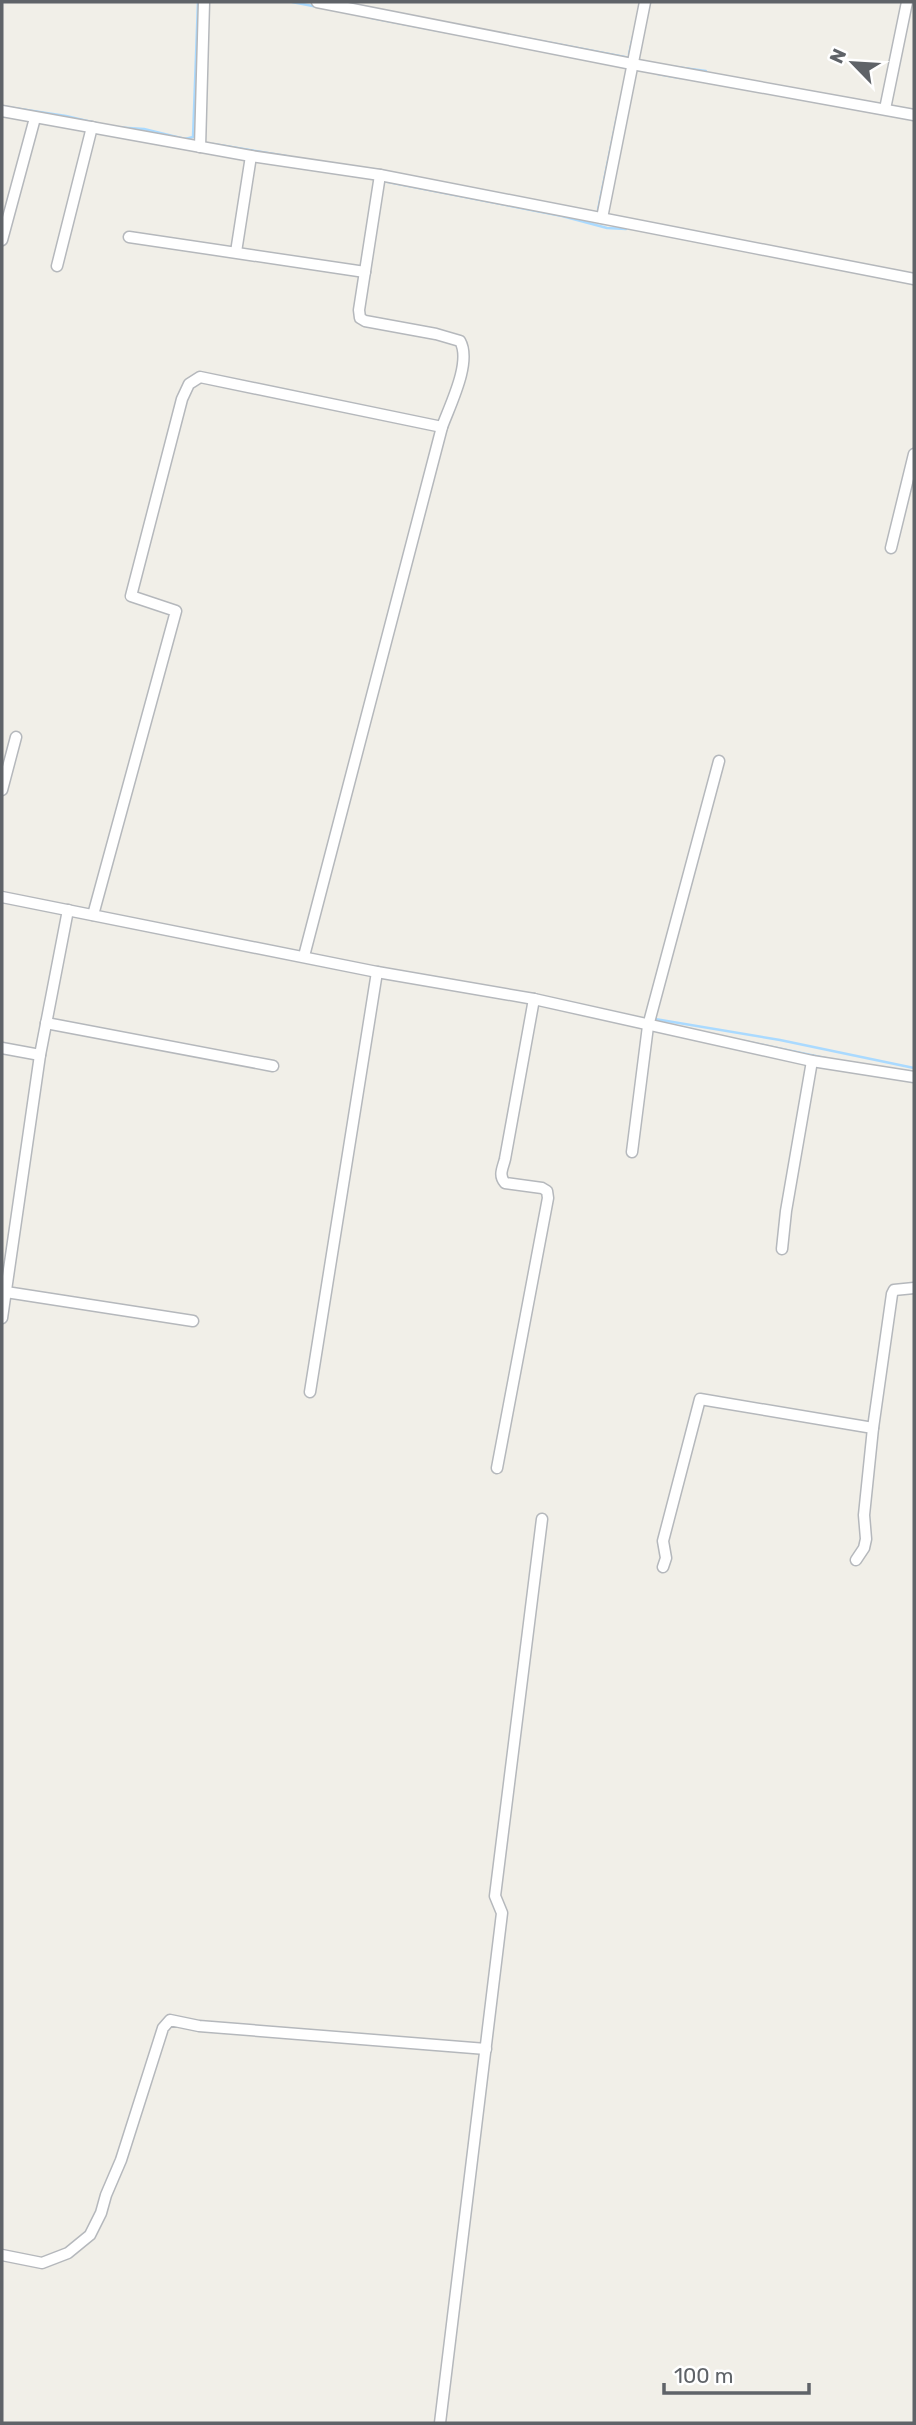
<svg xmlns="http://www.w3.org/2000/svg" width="916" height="2425" viewBox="0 0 916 2425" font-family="Rubik,sans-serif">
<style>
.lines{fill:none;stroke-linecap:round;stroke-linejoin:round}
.stream{stroke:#aadaff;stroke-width:2.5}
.minor-casing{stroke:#b5b8bc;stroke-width:13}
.minor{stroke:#fff;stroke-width:10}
</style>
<rect width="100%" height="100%" fill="#f1efe8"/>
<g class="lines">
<g class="stream">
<polyline points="292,2 318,7"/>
<polyline points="372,18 445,32"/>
<polyline points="499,33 630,58"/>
<polyline points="629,54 633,37"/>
<polyline points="661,65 706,71"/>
<polyline points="658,74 680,78"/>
<polyline points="7,107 66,116 113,127 144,129 185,139 193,137 198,2"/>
<polyline points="213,144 286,156"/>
<polyline points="383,181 562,216 607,228 626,229"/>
<polyline points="598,210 617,117"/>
<polyline points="655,1019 780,1040 914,1068"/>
<polyline points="744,1041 830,1059"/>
</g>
<g class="minor-casing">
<g id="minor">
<polyline points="317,2 632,64 914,115"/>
<polyline points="885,109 907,2"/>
<polyline points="2,111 251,156 380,175 914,279"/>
<polyline points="200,147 204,2"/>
<polyline points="602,218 645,2"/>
<polyline points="129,237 365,272"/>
<polyline points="2,240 35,118"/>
<polyline points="236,252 251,156"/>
<polyline points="57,266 92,127"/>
<polyline points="891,548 914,454"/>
<polyline points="2,790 16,737"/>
<polyline points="2,897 377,972 534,999 812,1061 914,1077"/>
<polyline points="93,915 176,611 131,596 182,399 189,384 200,377 442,427"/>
<path d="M304 956 442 427C450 405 472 362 460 341L436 334 365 321 360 318 359 310 380 175"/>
<polyline points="46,1023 273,1066"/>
<polyline points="2,1048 40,1055"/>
<polyline points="632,1152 648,1026 719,761"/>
<polyline points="782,1249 786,1211 812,1061"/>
<polyline points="6,1292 193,1321"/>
<polyline points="2,1318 40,1055 68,910"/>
<polyline points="310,1392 377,972"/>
<path d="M497 1468 548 1198 547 1191 542 1188 505 1183C498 1175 503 1168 505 1159L534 999"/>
<polyline points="856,1560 864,1548 866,1539 864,1515 873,1428 892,1294 894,1290 914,1288"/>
<polyline points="663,1567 666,1558 663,1541 700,1399 873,1428"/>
<polyline points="2,2255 42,2263 68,2253 90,2235 101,2213 106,2195 121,2160 163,2028 170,2020 199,2026 486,2049"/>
<polyline points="440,2423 502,1913 495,1896 542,1519"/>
</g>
</g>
<use href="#minor" class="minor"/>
</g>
<rect width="916" height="2425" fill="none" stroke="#5f6368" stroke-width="7"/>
<g transform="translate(853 63) rotate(295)" stroke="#ffffff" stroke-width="5" paint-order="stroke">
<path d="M0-5L12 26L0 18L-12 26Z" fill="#5f6368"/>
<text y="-10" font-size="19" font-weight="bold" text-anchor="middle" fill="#5f6368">N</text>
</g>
<path d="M664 2383v10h145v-10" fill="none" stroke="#5f6368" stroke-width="3.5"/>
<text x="674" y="2383" font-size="21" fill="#5f6368" stroke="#ffffff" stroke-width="5" paint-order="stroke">100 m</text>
</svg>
